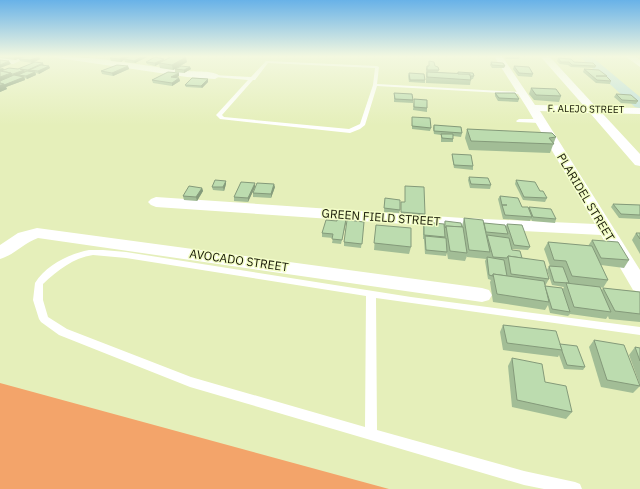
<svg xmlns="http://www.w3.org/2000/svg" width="640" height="489" viewBox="0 0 640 489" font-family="'IBM Plex Sans',sans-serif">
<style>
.green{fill:#f3a46a}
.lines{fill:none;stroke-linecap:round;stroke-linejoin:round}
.lane{fill:#fff;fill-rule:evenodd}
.street{fill:#fff;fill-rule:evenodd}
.secondary{fill:#c2e2dc;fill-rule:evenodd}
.wall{fill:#a2bd96}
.shaded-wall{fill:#849a7a}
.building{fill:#bcdcaf;stroke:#849a7a}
.labels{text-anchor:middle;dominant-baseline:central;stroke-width:3;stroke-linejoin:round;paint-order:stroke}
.far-street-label{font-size:10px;fill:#161805;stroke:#f3fdc7}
.street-label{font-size:12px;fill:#161805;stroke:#f3fdc7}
</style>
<rect width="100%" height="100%" fill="#e5efba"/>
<polygon class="green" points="0,383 389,489 0,489"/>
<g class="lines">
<g class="lane">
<path d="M266 61 377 66 379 67 377 84 520 92 522 93 520 94 377 86 365 125 360 129 350 133 220 119 216 115 217 114 248 80 215 77H213V75L251 77ZM268 63 375 68 373 85 360 124 349 129 224 117 222 115 253 80H255Z"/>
<polygon points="519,119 540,119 543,121 540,123 517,122 516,121"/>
<path d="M89 250H103L126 252 411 297 640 327V335L376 298 377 430 524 471 575 482 580 484 582 489H544L524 485 190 387 59 335 41 322 39 319 33 300 35 283C46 265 69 254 89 250ZM93 255 126 258 366 296 365 427 191 377 67 329 48 317 43 300V284C58 270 73 258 93 255Z"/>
</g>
<g class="street">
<polygon points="18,56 31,56 13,64 0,63 0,57 12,58"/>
<path d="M54 56C99 56 142 66 187 71 195 72 213 70 220 76L215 79 187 77 58 58Z"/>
<polygon points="494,56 502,56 535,105 584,106 540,56 549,56 596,107 640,108 640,114 602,113 640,154 640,166 635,165 590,113 540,111 640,270 640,292 633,290 601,235 463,228 156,207 151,205 148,202 151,199 156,197 463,218 595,224 527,108"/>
<polygon points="625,56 635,56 640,60 640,67"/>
<path d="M37 228 482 288 489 290 492 295 489 300 482 302 38 238C24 243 14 255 0 259V245L18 233Z"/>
</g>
<polygon class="secondary" points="579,56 591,56 640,97 640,108 635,107"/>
</g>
<g class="wall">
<polygon points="0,56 26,56 15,60 0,58"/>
<polygon points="76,56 92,56 88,58 77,57"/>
<polygon points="113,56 129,56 121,62 111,61 110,58"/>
<polygon points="504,56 520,56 520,57 519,59 506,59"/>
<polygon points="39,57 40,59 32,63 20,61 19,59"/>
<polygon points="147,57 135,63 125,62 124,59"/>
<polygon points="558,58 574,62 596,66 595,68 571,67 568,65 560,64 557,61"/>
<polygon points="164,60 187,62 173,70 160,68 159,64 155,66 147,64 146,62"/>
<polygon points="429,61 435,66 439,70 438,72 457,74 458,72 474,76 473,79 471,79 470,85 426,83 426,69 427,66 429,66"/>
<polygon points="491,62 505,66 504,68 492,68 490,65"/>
<polygon points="44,65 49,66 50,68 39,74 36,73 36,75 27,79 25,78 25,80 6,87 7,89 0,92 0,68 3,68 4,70 18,69"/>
<polygon points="128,66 129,69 113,76 102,74 101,71"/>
<polygon points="514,66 533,74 532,77 518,76 513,69"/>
<polygon points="190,67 191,69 184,73 175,72 175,69"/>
<polygon points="584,69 607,76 606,77 611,81 610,84 596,83 583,72"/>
<polygon points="409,73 425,80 425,83 409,82 408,76"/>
<polygon points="179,76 176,78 179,78 180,81 172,86 153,83 152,80"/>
<polygon points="208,82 202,88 186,87 185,85"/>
<polygon points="531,88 561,96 559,102 534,100 529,94"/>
<polygon points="394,93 413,100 413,103 394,102"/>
<polygon points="495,93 519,99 518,102 498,101 495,96"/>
<polygon points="616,94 638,101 636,104 621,103 614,97"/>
<polygon points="414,99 427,108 427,112 413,110"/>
<polygon points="412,117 431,128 430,131 412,129"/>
<polygon points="434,125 462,133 461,137 453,136 453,142 441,142 441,135 434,134 433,128"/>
<polygon points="467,129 556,137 550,153 469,150 465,138"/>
<polygon points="452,154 473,166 473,170 454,168 452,157"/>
<polygon points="469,177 491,185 490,189 470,188 468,180"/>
<polygon points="516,180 540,191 547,198 545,202 523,200 515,184"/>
<polygon points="226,181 226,184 224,191 213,190 212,187"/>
<polygon points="405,186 425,214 424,218 401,216 401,202 405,202"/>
<polygon points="255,187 248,202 234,201 234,197"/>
<polygon points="275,187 271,198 253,197 253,193"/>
<polygon points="202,188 203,191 197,201 184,200 183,196"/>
<polygon points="500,196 522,207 528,209 529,207 556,219 555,223 532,221 531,219 530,221 503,219 498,199"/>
<polygon points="385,198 400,210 399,213 384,212"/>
<polygon points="613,204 640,205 640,219 619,218 611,207"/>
<polygon points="464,218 484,223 506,226 507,224 530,247 528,250 512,249 509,238 512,250 549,279 545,286 563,289 564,287 552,285 547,270 549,266 550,266 544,249 548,242 588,246 592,240 629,260 624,268 601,265 608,280 603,288 600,287 602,290 603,288 640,292 640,322 609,319 608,316 606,319 570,314 568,316 550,313 548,305 545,310 493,302 490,282 491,280 488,279 485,261 486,259 467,257 467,256 465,261 448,259 447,253 446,256 425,254 424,239 423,239 423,225 424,222 444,225 445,221 462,227 462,226"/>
<polygon points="346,219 341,244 332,243 333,238 322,237 322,233 337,221"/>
<polygon points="364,222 361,248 344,246 344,242"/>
<polygon points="376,225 411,247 409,254 374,250"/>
<polygon points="636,233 640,233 640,254 632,240"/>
<polygon points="503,325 560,344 585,367 583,370 564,369 559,355 558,357 503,350 500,332"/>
<polygon points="594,340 640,386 633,393 601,387 589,347"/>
<polygon points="635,347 640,348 640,385 629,355"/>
<polygon points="512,358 545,382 572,412 566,419 512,407 508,366"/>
</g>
<g class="shaded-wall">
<polygon points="13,56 26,56 15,60"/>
<polygon points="124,56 129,56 121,62 120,59"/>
<polygon points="143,56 147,56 147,57 135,63 134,61"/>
<polygon points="39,57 40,59 32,63 30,60"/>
<polygon points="186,57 187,62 173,70 172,65"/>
<polygon points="164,59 164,61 159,63 159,64 155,66 155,63"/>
<polygon points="9,61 11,64 0,68 0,65"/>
<polygon points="43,63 44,66 29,70 30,72 29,72 28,70"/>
<polygon points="49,66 50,68 39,74 38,71"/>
<polygon points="128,66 129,69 113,76 112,73"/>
<polygon points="190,67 191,69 184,73 184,70"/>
<polygon points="3,68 5,71 0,73 0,69"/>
<polygon points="24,70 25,73 18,75 18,76 15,77 13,74"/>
<polygon points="35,72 36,75 27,79 26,76"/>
<polygon points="11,73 14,78 0,83 0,77"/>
<polygon points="179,73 179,76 172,80 171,77"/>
<polygon points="24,77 25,80 6,87 7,89 0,92 0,85"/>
<polygon points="179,78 180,81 172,86 172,83"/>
<polygon points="208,79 208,82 202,88 201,86"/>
<polygon points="226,181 226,184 224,191 223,187"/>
<polygon points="255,183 255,187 248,202 248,198"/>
<polygon points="274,184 275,187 271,198 271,194"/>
<polygon points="202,188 203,191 197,201 196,197"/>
<polygon points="346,219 346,223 341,244 342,240"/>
</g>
<g class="building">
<polygon points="26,56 34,56 39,57 30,60 19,59"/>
<polygon points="113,56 124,56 120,59 110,58"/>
<polygon points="131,56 143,56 134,61 124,59"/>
<polygon points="173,56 186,57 172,65 159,63"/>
<polygon points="155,57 164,59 155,63 146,62"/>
<polygon points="558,58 571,59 574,62 593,63 596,66 572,65 569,62 561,62"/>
<polygon points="0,60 9,61 0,65"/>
<polygon points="429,61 434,62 435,66 438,67 439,70 427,70 427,66 429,66"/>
<polygon points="35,62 43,63 28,70 20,69 24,70 13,74 12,74 11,73 1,71 9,68 18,69"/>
<polygon points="491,62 503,63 505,66 492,65"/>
<polygon points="41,65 49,66 38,71 29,70"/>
<polygon points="117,65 128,66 112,73 101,71"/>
<polygon points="181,66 190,67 184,70 175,69"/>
<polygon points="514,66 529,67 533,74 519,73"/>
<polygon points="584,69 599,70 607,76 596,76 606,76 611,81 597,80"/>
<polygon points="0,71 11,73 0,77"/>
<polygon points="27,71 35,72 26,76 18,75"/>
<polygon points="168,72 179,73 171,77 179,78 172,83 152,80"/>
<polygon points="427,72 470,74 471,80 427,77"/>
<polygon points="458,72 473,73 474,76 470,76 470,74 458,74"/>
<polygon points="409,73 424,74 425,80 410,80"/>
<polygon points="14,75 24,77 4,85 4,84 0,83 0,81"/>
<polygon points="192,78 208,79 201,86 185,85"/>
<polygon points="531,88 556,89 561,96 536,95"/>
<polygon points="394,93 412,94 413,100 395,99"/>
<polygon points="495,93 515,93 519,99 499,98"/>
<polygon points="616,94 631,95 638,101 622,100"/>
<polygon points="414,99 427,100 427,108 414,107"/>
<polygon points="412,117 430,118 431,128 412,126"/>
<polygon points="434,125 461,127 462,133 434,131"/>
<polygon points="467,129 552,133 556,137 549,138 554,144 471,141"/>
<polygon points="441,134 453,134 453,139 442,138"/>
<polygon points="452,154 471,155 473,166 454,165"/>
<polygon points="469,177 488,178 491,185 471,184"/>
<polygon points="215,180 226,181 223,187 212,187"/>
<polygon points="516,180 535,182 540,191 543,191 547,198 524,197"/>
<polygon points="241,182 255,183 248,198 234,197"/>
<polygon points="257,183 274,184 271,194 253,193"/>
<polygon points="189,186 202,188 196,197 183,196"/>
<polygon points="405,186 424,187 425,214 401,212 401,202 405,202"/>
<polygon points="500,196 518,198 522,207 528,207 532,217 505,215 502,205 507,205 502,205"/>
<polygon points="385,198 400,200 400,210 384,208"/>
<polygon points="613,204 640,205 640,215 621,214"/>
<polygon points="529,207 551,209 556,219 533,217"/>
<polygon points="337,218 346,219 342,240 332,239 333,234 322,233 326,220 337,221"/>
<polygon points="464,218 483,220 490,252 469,250"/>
<polygon points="347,220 364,222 362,244 344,242"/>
<polygon points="445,221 461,223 462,227 446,226 446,228 445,227"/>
<polygon points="424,222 444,224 445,237 424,235"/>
<polygon points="484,223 505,225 508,234 486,232"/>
<polygon points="507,224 522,225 530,247 514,245"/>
<polygon points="376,225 411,228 411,247 374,243"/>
<polygon points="446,226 463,227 467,253 450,251"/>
<polygon points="636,233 640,233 640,239"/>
<polygon points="487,235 509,238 512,250 520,251 522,258 508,256 507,258 493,257"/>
<polygon points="425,236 446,238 447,252 426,250"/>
<polygon points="592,240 618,242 629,260 601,258"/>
<polygon points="548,242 592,246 608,280 572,276 566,261 554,260"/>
<polygon points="508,256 544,261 549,279 511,274"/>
<polygon points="487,257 504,260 507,276 493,274 493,276 489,275"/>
<polygon points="549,266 563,267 569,283 554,282"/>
<polygon points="493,274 544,281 549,302 497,294"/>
<polygon points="566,283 600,287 611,312 574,307"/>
<polygon points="545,286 562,288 570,312 552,309"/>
<polygon points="603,288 640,292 640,314 615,311"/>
<polygon points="503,325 556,331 562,350 507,343"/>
<polygon points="594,340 624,345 640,386 607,380"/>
<polygon points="560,344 577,346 585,367 567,365 562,351 562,350"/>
<polygon points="635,347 640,348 640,361"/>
<polygon points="512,358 542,364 545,382 566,386 572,412 517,400"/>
</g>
<linearGradient id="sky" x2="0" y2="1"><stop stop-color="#68b2e8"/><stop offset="0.45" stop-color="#f3f8e0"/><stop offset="1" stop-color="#f3f8e0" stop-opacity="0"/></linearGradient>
<rect width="640" height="125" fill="url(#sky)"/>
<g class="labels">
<g class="far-street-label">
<text transform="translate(586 109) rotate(1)">F. ALEJO STREET</text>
</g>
<g class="street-label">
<text transform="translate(586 197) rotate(59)">PLARIDEL STREET</text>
<text transform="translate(381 217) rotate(4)">GREEN FIELD STREET</text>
<text transform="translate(239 260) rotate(8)">AVOCADO STREET</text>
</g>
</g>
</svg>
